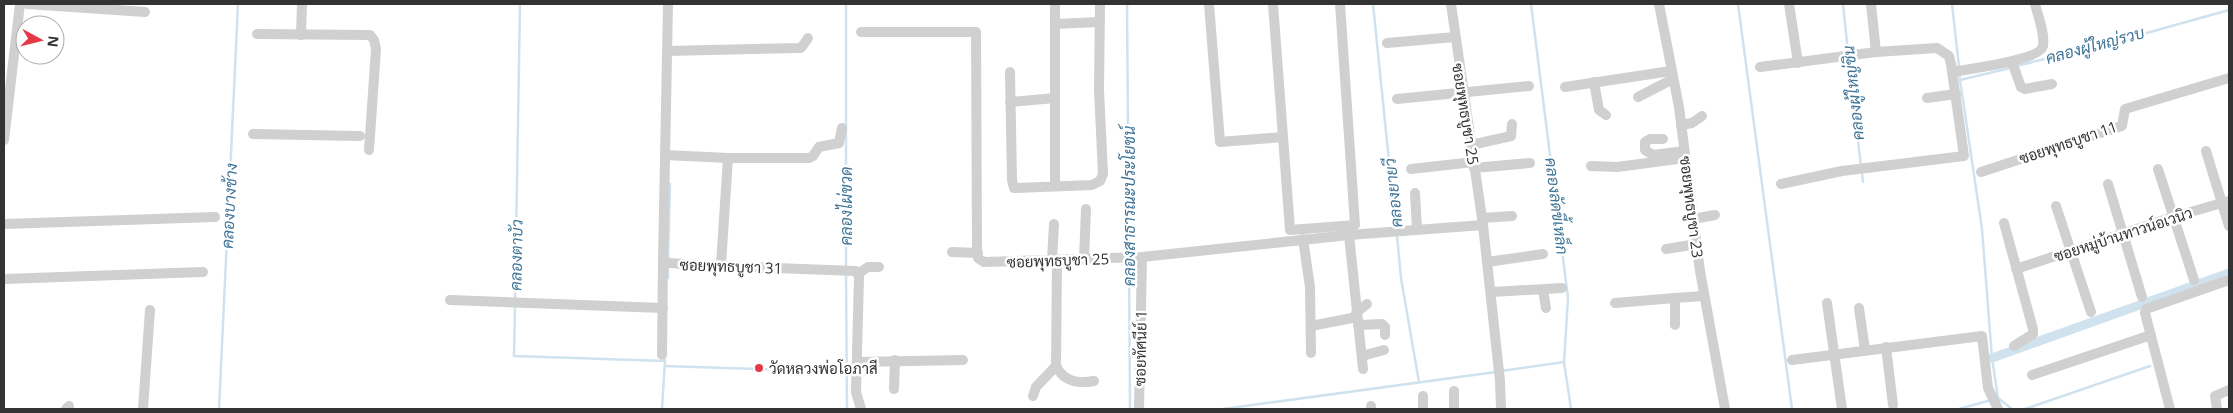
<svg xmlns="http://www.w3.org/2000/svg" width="2233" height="413" viewBox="0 0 2233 413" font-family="'Open Sans',Sarabun,sans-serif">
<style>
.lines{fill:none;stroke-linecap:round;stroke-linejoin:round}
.stream{stroke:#cfe2ee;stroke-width:2.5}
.canal{stroke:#cfe2ee;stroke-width:9}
.street{stroke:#d0d0d0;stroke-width:10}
.poi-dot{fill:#e63946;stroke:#fff;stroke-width:2}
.labels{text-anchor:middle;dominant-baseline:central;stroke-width:5;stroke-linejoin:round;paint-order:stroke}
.street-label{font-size:15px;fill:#333;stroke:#fff}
.poi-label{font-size:15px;fill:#333;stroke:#fff;text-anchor:start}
.water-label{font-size:16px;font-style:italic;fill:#3f7597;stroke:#fff}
</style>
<rect width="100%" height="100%" fill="#fff"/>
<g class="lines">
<g class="stream">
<polyline points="846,4 846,268"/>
<polyline points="1127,4 1129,255"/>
<polyline points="1373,4 1396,230"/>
<polyline points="1531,4 1568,298 1564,362 1571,409"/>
<polyline points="1738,4 1792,409"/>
<polyline points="1843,4 1848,52"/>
<polyline points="1952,4 1959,67"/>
<polyline points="1848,57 1861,166"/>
<polyline points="2016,66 2118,41 2229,10"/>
<polyline points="1959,73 1982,229 1992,358 1998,398 1996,398"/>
<polyline points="1960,80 2010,68"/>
<polyline points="1862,172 1863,182"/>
<polyline points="1397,235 1401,278 1419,382"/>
<polyline points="668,260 670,184"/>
<polyline points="1129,261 1130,409"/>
<polyline points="846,273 847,409"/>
<polyline points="668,278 668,266"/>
<polyline points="515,300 520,4"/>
<polyline points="515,306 514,356 665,361"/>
<polyline points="665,366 847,372"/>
<polyline points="1501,371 1564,362"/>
<polyline points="1998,398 2012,409"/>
<polyline points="219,409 238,4"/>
<polyline points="662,409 665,360"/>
<polyline points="1223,409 1496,372"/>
<polyline points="1959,409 1991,400"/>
<polyline points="2025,409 2150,366"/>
</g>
<polyline class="canal" points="1992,358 2229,273"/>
<g class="street">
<polyline points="27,4 145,12"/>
<polyline points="668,4 663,261 670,263 696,265 856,271 859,277 856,392 861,409"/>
<polyline points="1055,4 1055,186"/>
<polyline points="1209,4 1220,142 1283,137"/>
<polyline points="1273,4 1290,230 1355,225 1340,4"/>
<polyline points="1451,4 1483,225 1500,381 1501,409"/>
<polyline points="1659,4 1679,107 1700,271 1725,409"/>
<polyline points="1789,4 1798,63"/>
<polyline points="1871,4 1876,52"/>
<polyline points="1055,24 1100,22"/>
<polyline points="861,32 976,32 977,249 978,258 984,262 1142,257 1349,235 1483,225"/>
<polyline points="257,34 370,35 374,40 376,49 369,150"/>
<polyline points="301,35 302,4"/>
<polyline points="1387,43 1455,37"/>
<polyline points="667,51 801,48 808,38"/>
<polyline points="2012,62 2021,87 2025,89 2052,84"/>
<polyline points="1760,67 1876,52 1937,48 1949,56 1951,64 1964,156 1842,171 1781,184"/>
<path d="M1952 71H1959C1974 68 2040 60 2043 46 2045 33 2038 16 2035 4"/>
<polyline points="1010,72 1012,180 1014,188 1092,185 1100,181 1103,174 1099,90 1100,4"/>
<polyline points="1594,82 1599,110 1606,115"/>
<polyline points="1565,87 1671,71"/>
<polyline points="1638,97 1673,79"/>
<polyline points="1927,98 1956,94"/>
<polyline points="1397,99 1529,86"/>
<polyline points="1010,102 1055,98"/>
<polyline points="1681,125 1692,123 1702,116"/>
<polyline points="253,134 360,136"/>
<polyline points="1663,139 1650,139 1645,142 1645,150 1653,155 1684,151"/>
<polyline points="4,140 20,4"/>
<polyline points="1471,145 1511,136 1512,124"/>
<polyline points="2206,151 2229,226"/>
<polyline points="665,155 728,158 721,265"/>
<polyline points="728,158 809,158 813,156 819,147 839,143 842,128"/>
<polyline points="1591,166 1617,167 1685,158"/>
<polyline points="1474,168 1530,163"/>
<polyline points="1411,169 1474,162"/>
<polyline points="2158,169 2194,280"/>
<polyline points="1981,172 2122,126 2125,109 2229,78"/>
<polyline points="2108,184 2142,297"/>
<polyline points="1415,193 1417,229"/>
<polyline points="2056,206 2091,312"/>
<polyline points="1482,218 1512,216"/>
<polyline points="1693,219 1715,215"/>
<polyline points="2004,223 2033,329 2033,334 2014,346"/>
<polyline points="4,224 215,217"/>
<polyline points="1349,235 1363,369"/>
<polyline points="1303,239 1310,287 1311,353"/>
<polyline points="1666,249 1697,244"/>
<polyline points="952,252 978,253"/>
<polyline points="1084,259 1086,209"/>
<polyline points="1052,260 1054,224"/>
<polyline points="1487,262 1543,254"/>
<polyline points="2016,269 2173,217 2229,201"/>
<polyline points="858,274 868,267 879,267"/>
<polyline points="4,279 203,272"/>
<polyline points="1543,290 1546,308"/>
<polyline points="1491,292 1562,288"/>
<polyline points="450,300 663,308"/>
<polyline points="1615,303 1675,298"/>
<polyline points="1827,303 1842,409"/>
<polyline points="1859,308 1865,350"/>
<polyline points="1356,313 1367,304"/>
<polyline points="1358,325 1382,324 1385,327 1385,335"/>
<polyline points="1675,325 1675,298 1704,296"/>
<polyline points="1311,326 1357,317"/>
<polyline points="1886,347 1893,405"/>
<polyline points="662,355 663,261"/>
<polyline points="1362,356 1384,350"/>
<polyline points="1792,360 1982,336 1988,388 1998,409"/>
<polyline points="858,362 963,360"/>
<path d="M1056 366C1064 382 1078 384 1094 381"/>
<polyline points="2032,375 2151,335"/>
<polyline points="894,389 895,360"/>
<polyline points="1033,396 1036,387 1056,366 1057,260"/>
<polyline points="1371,406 1371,409"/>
<polyline points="66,409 69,406"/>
<polyline points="143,409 150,310"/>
<polyline points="1139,409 1142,257"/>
<polyline points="1423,409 1423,396"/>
<polyline points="1454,409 1454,391"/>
<polyline points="2170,409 2145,313 2146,309 2229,280"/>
<polyline points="2217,409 2215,396 2229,390"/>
</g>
</g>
<circle class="poi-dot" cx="759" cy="368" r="5"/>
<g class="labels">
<g class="street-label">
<text transform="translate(1466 114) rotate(81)">ซอยพุทธบูชา 25</text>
<text transform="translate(2068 142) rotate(-19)">ซอยพุทธบูชา 11</text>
<text transform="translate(1692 207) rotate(83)">ซอยพุทธบูชา 23</text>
<text transform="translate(2123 234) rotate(-18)">ซอยหมู่บ้านทาวน์อเวนิว</text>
<text transform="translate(1058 260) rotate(-2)">ซอยพุทธบูชา 25</text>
<text transform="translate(731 266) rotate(2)">ซอยพุทธบูชา 31</text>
<text transform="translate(1140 348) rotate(-89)">ซอยทัศนีย์ 1</text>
</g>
<g class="poi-label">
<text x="769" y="368">วัดหลวงพ่อโอภาสี</text>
</g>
<g class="water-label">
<text transform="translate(2095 45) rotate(-15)">คลองผู้ใหญ่รวบ</text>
<text transform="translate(1853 93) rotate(-96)">คลองผู้ใหญ่ชิน</text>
<text transform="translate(1393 193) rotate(-96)">คลองยายวี</text>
<text transform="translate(229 206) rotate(-87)">คลองบางช้าง</text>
<text transform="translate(846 206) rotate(-90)">คลองไผ่ขวด</text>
<text transform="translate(1129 206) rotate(-90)">คลองสาธารณะประโยชน์</text>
<text transform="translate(1557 206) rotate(83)">คลองลัดขี้เหล็ก</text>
<text transform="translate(516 255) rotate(-89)">คลองตาบัว</text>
</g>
</g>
<rect width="2233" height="413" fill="none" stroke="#333333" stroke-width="10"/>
<g transform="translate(40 40) rotate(97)"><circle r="24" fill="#ffffff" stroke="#adadad"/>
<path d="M0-4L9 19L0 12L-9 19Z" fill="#e63946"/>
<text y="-8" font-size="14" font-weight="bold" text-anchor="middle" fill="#333333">N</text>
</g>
</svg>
